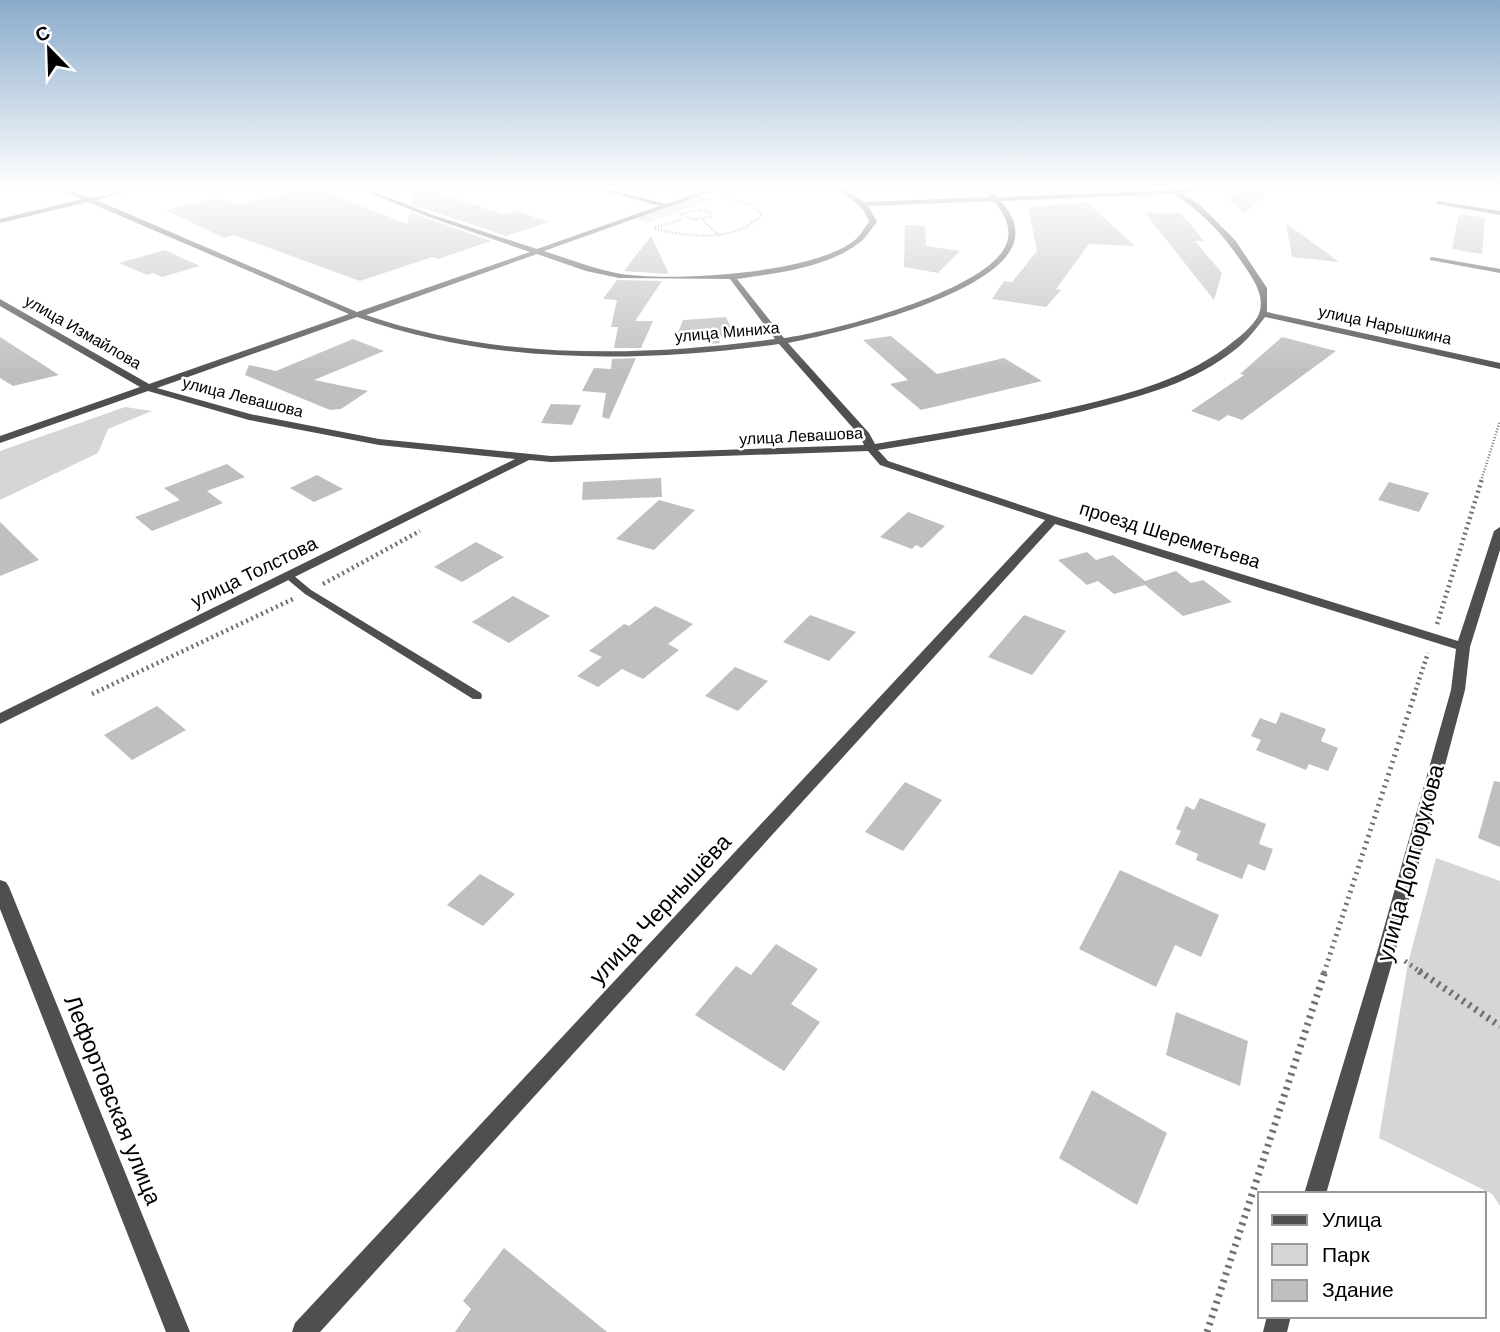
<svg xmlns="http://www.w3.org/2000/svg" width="1500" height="1332" viewBox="0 0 1500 1332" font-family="'DM Sans',sans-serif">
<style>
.green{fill:#d6d6d6}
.building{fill:#bfbfbf}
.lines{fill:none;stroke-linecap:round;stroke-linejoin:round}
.path-far3{stroke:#717171;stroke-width:2.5;stroke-dasharray:1 2;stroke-linecap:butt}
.path-far2{stroke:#717171;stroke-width:4.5;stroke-dasharray:2 3.5;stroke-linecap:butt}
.path-far1{stroke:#717171;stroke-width:5;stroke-dasharray:2 4.5;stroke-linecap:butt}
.path{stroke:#717171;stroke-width:7;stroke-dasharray:2.5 5;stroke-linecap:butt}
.service{fill:#4f4f4f;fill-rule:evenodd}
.minor{fill:#4f4f4f;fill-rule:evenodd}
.labels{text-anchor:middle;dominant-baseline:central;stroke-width:5;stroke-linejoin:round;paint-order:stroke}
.far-street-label{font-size:16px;fill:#000;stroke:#fff}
.street-label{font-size:19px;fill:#000;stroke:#fff}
.near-street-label{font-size:23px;fill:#000;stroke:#fff}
</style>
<rect width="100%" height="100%" fill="#fff"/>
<g class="green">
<polygon points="699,196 712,199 647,223 636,218"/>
<polygon points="125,407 152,411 108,429 98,453 0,500 0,451"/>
<polygon points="1436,858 1500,881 1500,1206 1492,1194 1379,1138 1408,963"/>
</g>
<g class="building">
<polygon points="307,188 316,188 407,224 410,212 491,241 438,259 432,257 360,281 234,235 224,238 166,210 218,198 235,205"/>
<polygon points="415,188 440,188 438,193 504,214 515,211 549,222 506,236 411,204"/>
<polygon points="1241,189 1266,194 1245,213 1228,200"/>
<polygon points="1087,202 1135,246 1089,244 1056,289 1061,290 1046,307 992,299 1004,281 1012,282 1037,251 1028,207"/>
<polygon points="1145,213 1181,213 1204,241 1195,241 1222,273 1214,300"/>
<polygon points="1459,214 1485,218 1482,254 1452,249"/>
<polygon points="1286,223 1339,262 1292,257"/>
<polygon points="905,225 925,226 926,246 960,251 938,273 904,267"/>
<polygon points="651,236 668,272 667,274 624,271"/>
<polygon points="165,250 200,266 162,277 153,273 147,275 119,263"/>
<polygon points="617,280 662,281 635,321 653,321 641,348 614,348 618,327 611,327 617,300 603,299"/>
<polygon points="726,317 735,336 718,337 720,343 709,344 701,338 675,340 683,320"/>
<polygon points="891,336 937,374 1004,358 1042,381 921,410 890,384 908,380 863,340"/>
<polygon points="0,337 59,375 13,386 0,378"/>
<polygon points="1282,337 1336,351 1242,420 1228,415 1219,421 1191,411 1244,375 1240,374"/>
<polygon points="353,339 384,351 314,380 368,391 341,409 330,410 245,375 249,365 276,371"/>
<polygon points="636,358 609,419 602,417 606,393 582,391 594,368 611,369 612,359"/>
<polygon points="551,404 581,405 572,425 541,423"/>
<polygon points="227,464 245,477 207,491 223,503 152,531 135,517 180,500 164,488"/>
<polygon points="317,475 343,489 314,502 290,488"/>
<polygon points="661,478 662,497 582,500 583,482"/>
<polygon points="1389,482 1429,493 1419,512 1378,500"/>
<polygon points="659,500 695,510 654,550 616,539"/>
<polygon points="908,512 945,526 922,548 916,545 912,549 880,537"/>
<polygon points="0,522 39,560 0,576"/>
<polygon points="476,542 504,557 462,582 434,567"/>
<polygon points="1087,552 1096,560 1113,555 1145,581 1176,571 1191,583 1203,580 1232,602 1183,616 1145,585 1114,594 1098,581 1087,585 1058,560"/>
<polygon points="513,596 550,616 509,643 472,622"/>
<polygon points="655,606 693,624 668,644 679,650 643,679 622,669 598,687 577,676 602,657 589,651 624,624 629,626"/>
<polygon points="810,615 856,632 829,661 783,642"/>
<polygon points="1024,615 1066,631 1032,675 988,657"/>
<polygon points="735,667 768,681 738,711 705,696"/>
<polygon points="157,706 186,730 132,760 104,735"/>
<polygon points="1281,712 1326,729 1321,741 1338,748 1328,771 1309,764 1306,770 1256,750 1261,740 1251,736 1260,718 1276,724"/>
<polygon points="1494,781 1500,782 1500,847 1478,838"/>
<polygon points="905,782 942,800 903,851 865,832"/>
<polygon points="1200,798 1266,824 1259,844 1273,849 1265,871 1248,864 1242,879 1196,860 1198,854 1175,844 1181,831 1176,829 1186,806 1194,810"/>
<polygon points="1120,870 1219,915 1201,957 1175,945 1156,987 1079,949"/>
<polygon points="480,874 515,894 483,926 447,905"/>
<polygon points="776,944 818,969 791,1004 820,1022 784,1071 695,1015 736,966 751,975"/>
<polygon points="1176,1012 1248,1041 1240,1086 1166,1055"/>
<polygon points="1092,1090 1167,1133 1137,1205 1059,1158"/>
<polygon points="504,1248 607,1332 455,1332 471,1309 463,1301"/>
</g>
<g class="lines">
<g class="path-far3">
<polygon points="699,210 710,212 711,216 695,220 680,214"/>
<polyline points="703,220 719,235"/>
<polyline points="655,228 683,219"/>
<path d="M655 229C690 237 734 243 762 215L751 205 724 198"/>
<polyline points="1481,481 1500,421"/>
</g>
<g class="path-far2">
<polyline points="323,584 420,531"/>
<polyline points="1437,624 1482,479"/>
<polyline points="92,694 293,599"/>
<polyline points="1414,695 1428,653"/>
</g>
<g class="path-far1">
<polyline points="1405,961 1422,973"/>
<polyline points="1324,973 1415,693"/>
</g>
<g class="path">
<polyline points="1419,971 1500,1026"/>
<polyline points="1207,1332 1325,971"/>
</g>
<g class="service">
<polygon points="1438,201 1500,211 1500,215 1436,204"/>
<polygon points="1432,257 1500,269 1500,273 1430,260 1430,258"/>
<polygon points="290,574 293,575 311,590 481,693 482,696 481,699 473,699 305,594 287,579 285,577 287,575"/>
</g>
<g class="minor">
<path d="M57 188C69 188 78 197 90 197 104 198 124 188 141 188L96 200 357 312 530 252 429 217 357 188H365L433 215 537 249 659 206 594 188H604L666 204 712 188H721L544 251C568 259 592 268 616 273 668 283 816 274 856 239 861 234 865 227 869 222 863 203 848 198 833 188L845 189 864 202 990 197 981 188H988L997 197 1168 190 1166 188 1177 190 1218 188 1182 193 1200 205 1235 240 1267 288V312L1500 363V369L1265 317C1254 332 1243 345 1228 355 1186 386 1133 398 1084 411 1016 427 948 439 878 450L888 461 1057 517 1458 641 1494 531 1500 527V550L1470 647 1465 690 1396 949 1326 1194H1304L1378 949 1451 690 1456 649 1055 524 320 1332H292L295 1323 1045 520 880 465 868 451 551 462 529 460 0 724V713L515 459 379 445 249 420 148 391 0 443V436L140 387 0 306V299L149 384 349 314 88 202 0 223V219L82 199ZM1174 194C1202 212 1223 234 1241 261 1251 276 1266 294 1259 314 1255 324 1242 335 1234 341 1189 378 1133 393 1078 406 1011 422 943 433 875 444L869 433 788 343C839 333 993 296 1013 245 1020 228 1011 213 1001 201ZM994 201C1004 214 1013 228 1006 245 987 291 831 332 784 338L737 279C777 273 826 268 859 243 866 238 871 229 877 222L868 206ZM537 254 586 271 619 278 730 279 775 339C640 357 496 360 366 315ZM357 317C492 365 639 363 779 344L860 436 864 445 551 456 379 439 250 414 157 388Z"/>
<polygon points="0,880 6,882 9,887 190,1332 166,1332 0,909"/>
<polygon points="1267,1316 1291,1316 1287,1332 1263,1332"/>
</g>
</g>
<linearGradient id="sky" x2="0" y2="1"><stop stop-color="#8aabca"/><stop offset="0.5" stop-color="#fff"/><stop offset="1" stop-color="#fff" stop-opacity="0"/></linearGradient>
<rect width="1500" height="374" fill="url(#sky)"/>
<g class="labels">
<g class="far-street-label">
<text transform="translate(1385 325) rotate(12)">улица Нарышкина</text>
<text transform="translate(83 332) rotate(30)">улица Измайлова</text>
<text transform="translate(727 332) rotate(-5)">улица Миниха</text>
<text transform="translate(243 397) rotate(14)">улица Левашова</text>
<text transform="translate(801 436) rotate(-3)">улица Левашова</text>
</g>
<g class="street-label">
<text transform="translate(1170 535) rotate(17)">проезд Шереметьева</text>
<text transform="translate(254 572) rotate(-26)">улица Толстова</text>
</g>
<g class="near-street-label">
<text transform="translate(1410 863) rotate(-75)">улица Долгорукова</text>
<text transform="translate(660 909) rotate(-47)">улица Чернышёва</text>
<text transform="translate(113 1100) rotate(68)">Лефортовская улица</text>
</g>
</g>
<rect x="1258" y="1192" width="228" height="126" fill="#ffffff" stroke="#999999" stroke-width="2"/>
<rect x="1272" y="1215" width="35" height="10" fill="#4f4f4f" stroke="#999999" stroke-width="2"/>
<text x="1322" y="1227" font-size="21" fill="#000000">Улица</text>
<rect x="1272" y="1244" width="35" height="21" fill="#d6d6d6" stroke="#999999" stroke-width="2"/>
<text x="1322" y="1262" font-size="21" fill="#000000">Парк</text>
<rect x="1272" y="1280" width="35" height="21" fill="#bfbfbf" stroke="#999999" stroke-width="2"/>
<text x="1322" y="1297" font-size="21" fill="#000000">Здание</text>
<g transform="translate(49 49) rotate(337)" stroke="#ffffff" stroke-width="5" paint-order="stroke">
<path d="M0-5L12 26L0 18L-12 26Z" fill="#000000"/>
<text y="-10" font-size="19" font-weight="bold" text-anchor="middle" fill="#000000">С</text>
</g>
</svg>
